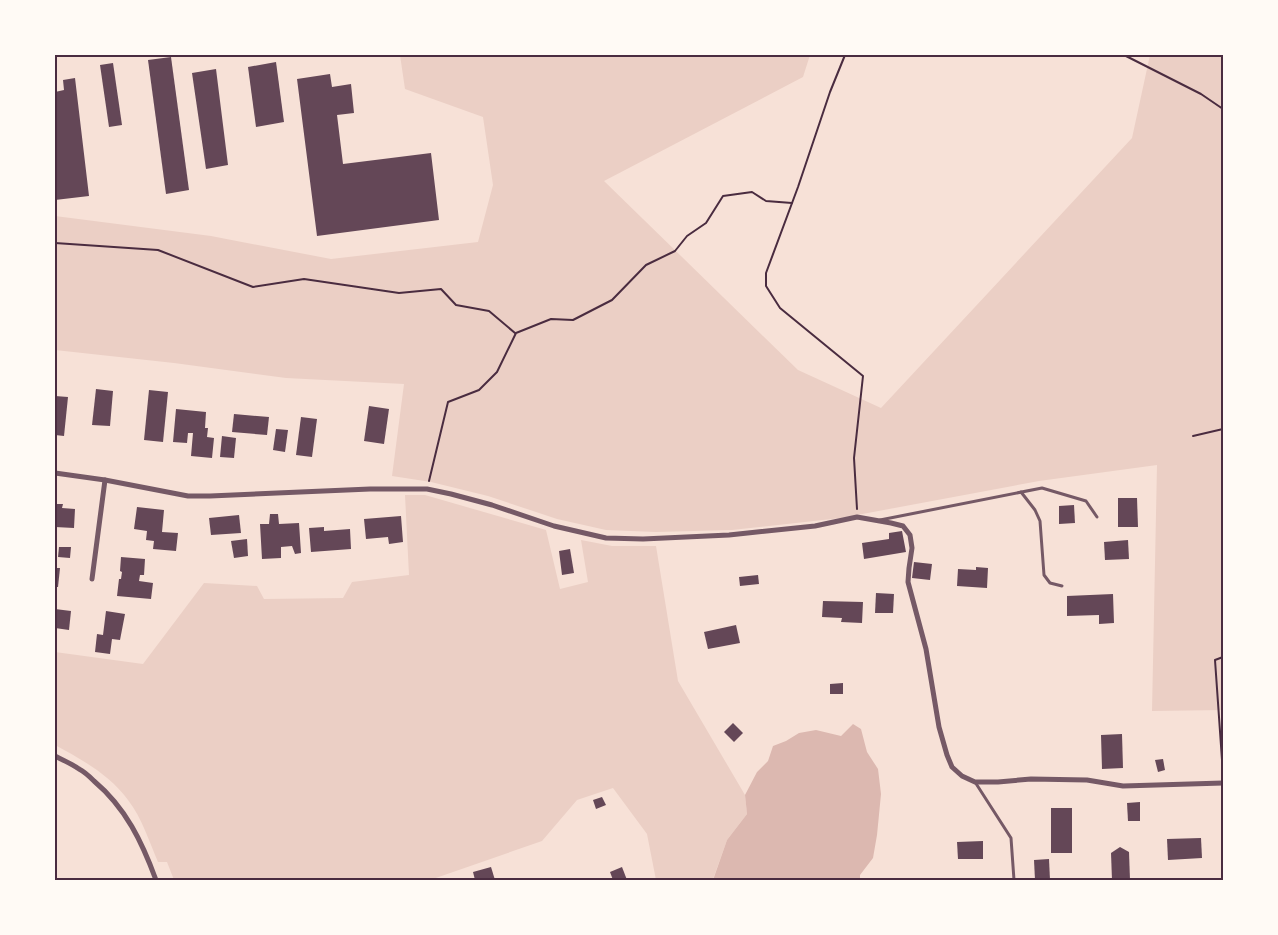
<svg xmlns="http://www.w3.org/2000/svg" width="1278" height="935" viewBox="0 0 1278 935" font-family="Poppins,sans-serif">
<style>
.green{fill:#ebcfc5}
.water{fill:#dcb8b0}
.building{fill:#644757}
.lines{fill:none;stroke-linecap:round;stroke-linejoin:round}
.path{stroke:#4a2c40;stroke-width:2}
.service{stroke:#755966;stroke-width:3}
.minor{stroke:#755966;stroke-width:5}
.neatline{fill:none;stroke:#4a2c40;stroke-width:2}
</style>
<rect width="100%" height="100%" fill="#f7e1d7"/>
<g class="green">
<polygon points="400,55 810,55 803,77 604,181 798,370 881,408 1132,138 1150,55 1223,55 1223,710 1152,711 1157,465 1039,481 841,518 732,530 656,532 606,530 557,519 488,496 431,482 392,476 404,384 286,378 174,363 55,350 55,216 211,236 331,259 478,242 493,185 483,117 405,89"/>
<path d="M405 495H425L546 530 560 589 588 582 581 540 612 546H656L678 681 745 795 747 814 727 840 713 879 698 880H656L647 834 613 788 577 800 542 841 430 880H174L167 862H158C149 841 142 818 128 800 110 775 81 759 55 745V652L143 664 204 583 257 586 264 599 343 598 352 582 409 575Z"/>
</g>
<polygon class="water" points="853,724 861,729 867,752 878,769 881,794 877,835 873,858 860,875 860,880 713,880 727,840 747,814 745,795 757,772 768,761 773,746 786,741 799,733 816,730 841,736"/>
<g class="building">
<polygon points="171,57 189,190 166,194 148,60"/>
<polygon points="276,62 284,122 256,127 248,67"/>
<polygon points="113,63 122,125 109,127 100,65"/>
<polygon points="216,69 228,165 206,169 192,73"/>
<polygon points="330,74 332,87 351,84 354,113 337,115 343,164 431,153 439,220 317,236 297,79"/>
<polygon points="75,78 89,196 55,200 55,92 64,90 63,80"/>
<polygon points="96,389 113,391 110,426 92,425"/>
<polygon points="149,390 168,392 163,442 144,440"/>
<polygon points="55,396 68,397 64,436 55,435"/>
<polygon points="369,406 389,409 384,444 364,441"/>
<polygon points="176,409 206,412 205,428 208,428 207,437 214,438 212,458 191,456 193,433 188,433 187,443 173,442"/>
<polygon points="234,414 269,417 267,435 232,432"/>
<polygon points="301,417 317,419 312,457 296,455"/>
<polygon points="276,429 288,430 285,452 273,450"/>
<polygon points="222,436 236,438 234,458 220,457"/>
<polygon points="1118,498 1137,498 1138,527 1118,527"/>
<polygon points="55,504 63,504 62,508 75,509 74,528 55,527"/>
<polygon points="1074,505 1075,523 1059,524 1059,506"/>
<polygon points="137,507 164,510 162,532 178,533 176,551 153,549 154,541 146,540 147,531 134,529"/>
<polygon points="270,514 278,514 279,524 299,523 301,553 295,554 292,546 281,547 281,558 262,559 260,524 269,524"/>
<polygon points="239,515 241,533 211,535 209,518"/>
<polygon points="401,516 403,542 389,544 388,537 366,539 364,519"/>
<polygon points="324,527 324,531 350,529 351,549 311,552 309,528"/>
<polygon points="902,531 906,552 864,559 862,543 889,539 889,533"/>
<polygon points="247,539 248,556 234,558 231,541"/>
<polygon points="1128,540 1129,559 1105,560 1104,542"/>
<polygon points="59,547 71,547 70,558 58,557"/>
<polygon points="570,549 574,573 562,575 559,551"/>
<polygon points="121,557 145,559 144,575 140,575 139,581 153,583 151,599 117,596 119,579 121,579 122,572 120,571"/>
<polygon points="914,562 932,564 930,580 912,578"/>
<polygon points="976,567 988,568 987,588 957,586 958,569 976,570"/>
<polygon points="55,568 60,568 58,587 55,587"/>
<polygon points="758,575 759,584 740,586 739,577"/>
<polygon points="876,593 894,594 893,613 875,613"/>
<polygon points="1113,594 1114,623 1099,624 1099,615 1067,616 1067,596"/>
<polygon points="823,601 863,602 862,623 841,622 842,618 822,617"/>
<polygon points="55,609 71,611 69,630 55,628"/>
<polygon points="106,611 125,614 120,640 112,639 110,654 95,652 97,634 103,635"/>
<polygon points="736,625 740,643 708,649 704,632"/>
<polygon points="843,683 843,694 830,694 830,684"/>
<polygon points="733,723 743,733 734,742 724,732"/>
<polygon points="1122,734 1123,768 1102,769 1101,735"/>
<polygon points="1163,759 1165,770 1158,772 1155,760"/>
<polygon points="602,797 606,805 596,809 593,800"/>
<polygon points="1140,802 1140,821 1128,821 1127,803"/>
<rect x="1051" y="808" width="21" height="45"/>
<polygon points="1201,838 1202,858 1168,860 1167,839"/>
<polygon points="983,841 983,859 958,859 957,842"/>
<polygon points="1120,847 1129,852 1130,880 1112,880 1111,853"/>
<polygon points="1049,859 1050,880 1035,880 1034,860"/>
<polygon points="491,867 495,880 475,880 473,872"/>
<polygon points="622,867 627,880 613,880 610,872"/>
</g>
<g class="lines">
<g class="path">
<polyline points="845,55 830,92 798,187 766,273 766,286 780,308 863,376 854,458 857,509"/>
<polyline points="1124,55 1201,94 1223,109"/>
<polyline points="55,243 158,250 253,287 304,279 399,293 441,289 456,305 489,311 515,333"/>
<polyline points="1193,436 1223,429"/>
<polyline points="429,481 448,402 479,390 497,372 516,333 551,319 573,320 612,300 646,265 675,251 687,236 706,223 723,196 752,192 766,201 792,203"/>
<polyline points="1223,774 1215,660 1223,657"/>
</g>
<g class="service">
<polyline points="1021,492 1035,510 1040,521 1044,575 1050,583 1062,586"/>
<polyline points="880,520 1042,488 1086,501 1097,517"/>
<polyline points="975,782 1011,838 1014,880"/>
</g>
<g class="minor">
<polyline points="55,473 105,480 188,496 210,496 370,489 427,489 451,494 492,505 554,526 606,538 643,539 729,535 815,526 857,517 891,523 903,526 910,535 912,548 909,568 908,582 926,649 939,727 947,755 952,767 962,776 975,782 998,782 1031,779 1087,780 1123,786 1223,783"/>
<polyline points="92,579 105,480"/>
<path d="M55 756C63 760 72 764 79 769 85 772 90 777 94 781 126 808 142 842 156 880"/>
</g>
</g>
<rect width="1278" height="935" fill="none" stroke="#fffaf5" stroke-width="112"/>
<rect x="56" y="56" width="1166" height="823" class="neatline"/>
</svg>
